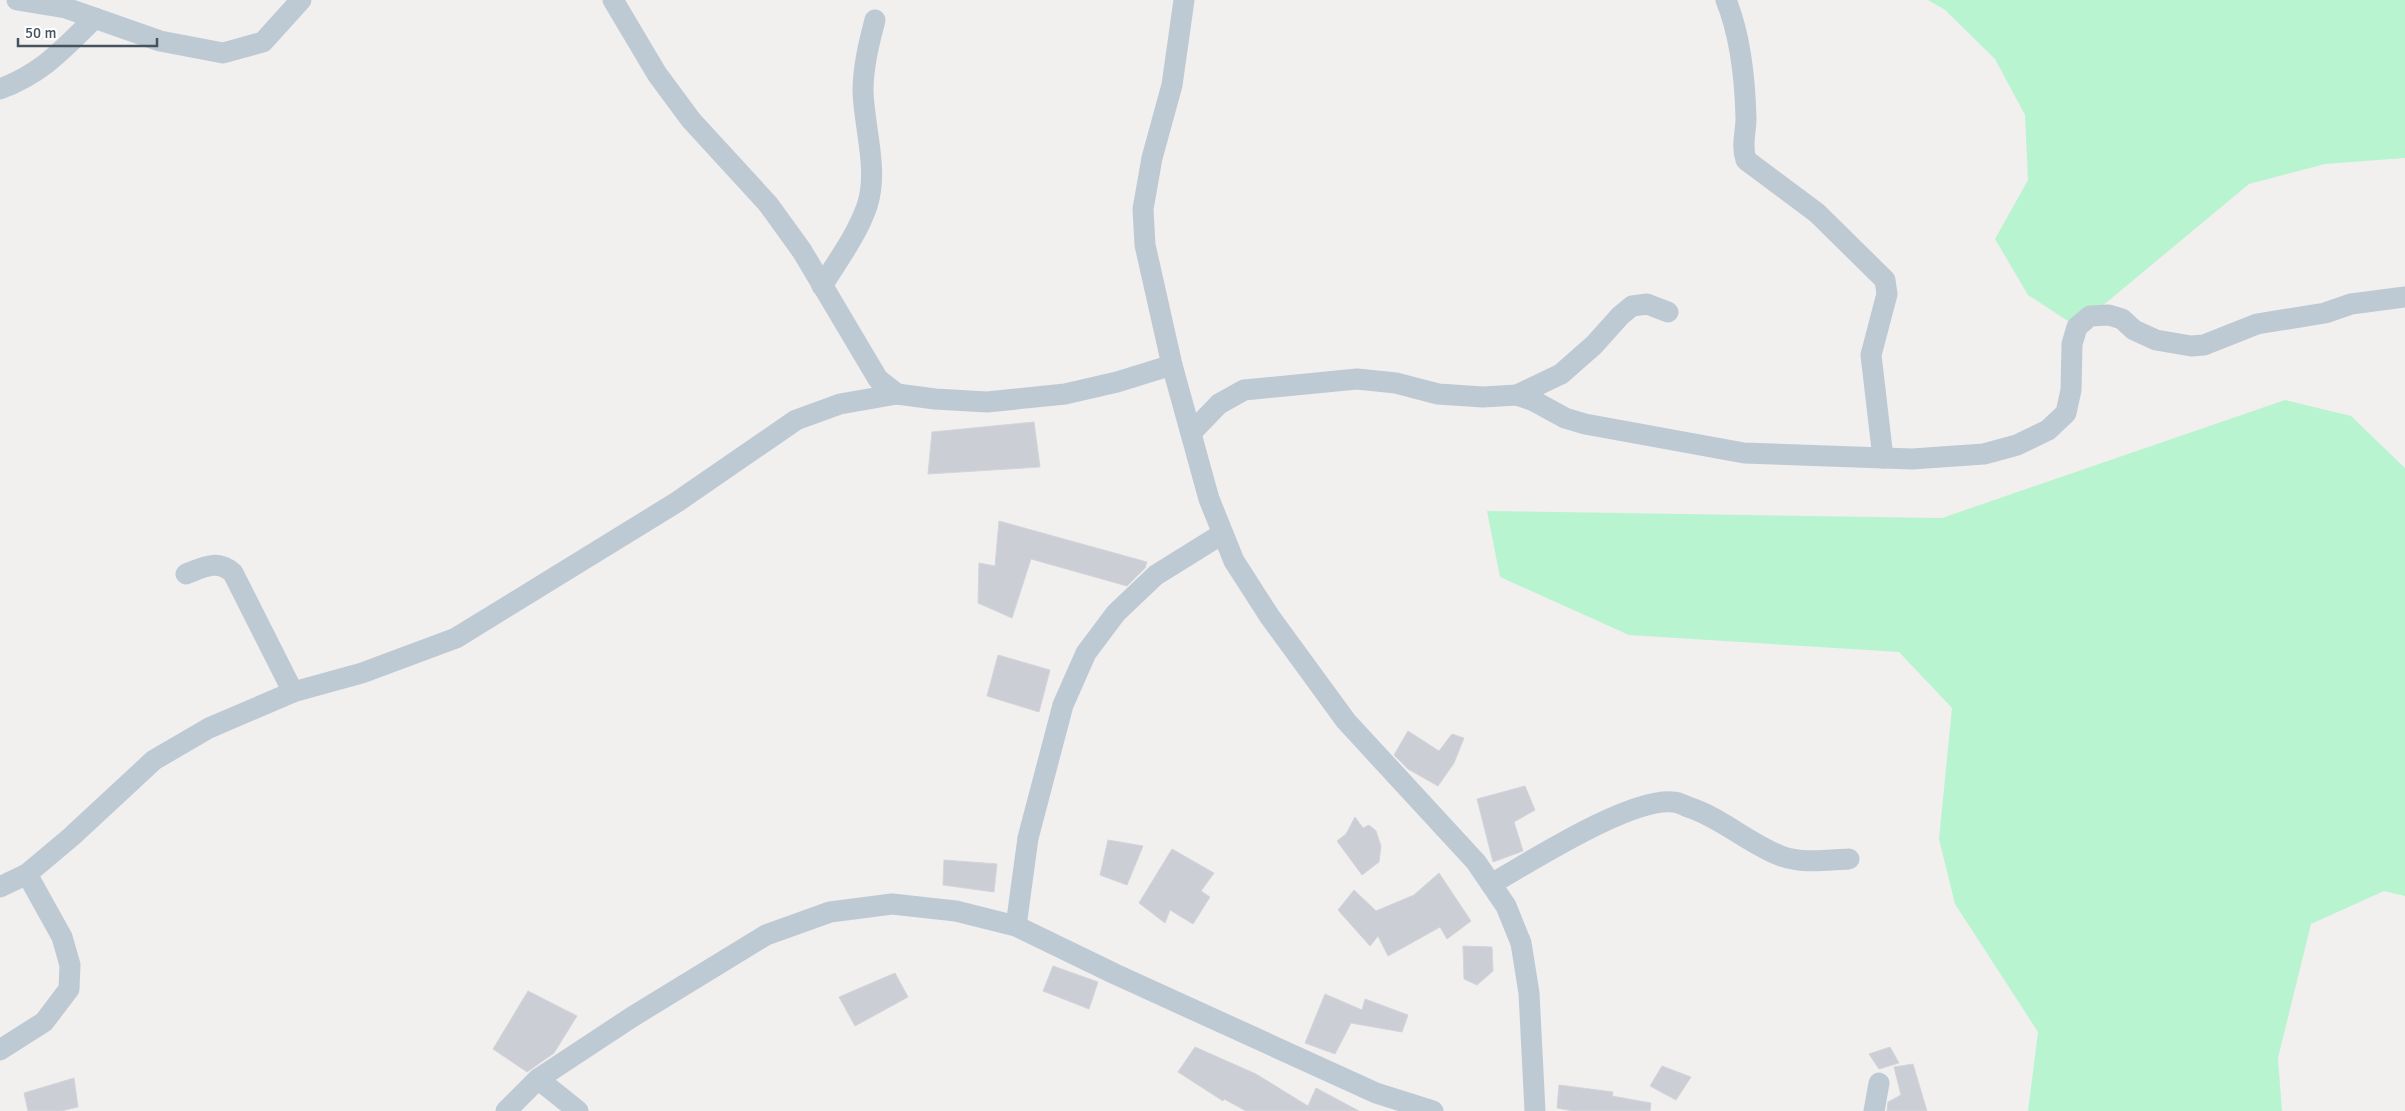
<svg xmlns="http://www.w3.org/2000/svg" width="2405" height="1111" viewBox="0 0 2405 1111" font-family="Signika,sans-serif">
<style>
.green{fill:#b9f4d0}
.building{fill:#cbced4;stroke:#d3d5db}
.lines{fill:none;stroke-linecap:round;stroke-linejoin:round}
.minor{stroke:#becad3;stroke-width:21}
</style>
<rect width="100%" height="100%" fill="#f2efef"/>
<g class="green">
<polygon points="1928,0 2405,0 2405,158 2325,164 2249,184 2077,327 2028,295 1995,239 2028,180 2025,115 1995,59 1945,10"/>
<polygon points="2285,400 2351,416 2405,468 2405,896 2384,891 2311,924 2278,1058 2282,1111 2028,1111 2038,1032 1955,904 1939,839 1952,708 1899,652 1629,635 1500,577 1487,511 1942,518"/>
</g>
<g class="building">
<polygon points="1034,422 1040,467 928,474 932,432"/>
<polygon points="999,521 1147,562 1145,568 1127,586 1031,559 1012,618 978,603 979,563 995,566"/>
<polygon points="998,655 1050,670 1039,712 987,696"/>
<polygon points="1408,731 1439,751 1452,734 1464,738 1454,763 1438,786 1408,769 1394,755"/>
<polygon points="1525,786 1535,810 1514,822 1523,851 1493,862 1477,799"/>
<polygon points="1355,817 1363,828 1369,825 1376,831 1381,846 1379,862 1362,875 1337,841 1346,834"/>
<polygon points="1108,840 1143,846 1127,885 1100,875"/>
<polygon points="1172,849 1214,873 1201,891 1210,897 1193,924 1170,910 1165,923 1139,903"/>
<polygon points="944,860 997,864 994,892 943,885"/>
<polygon points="1439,873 1471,921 1447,939 1440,927 1388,956 1378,936 1370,946 1338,910 1354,890 1376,911 1414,895"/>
<polygon points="1463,946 1492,947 1493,971 1477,985 1464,979"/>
<polygon points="1053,966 1098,982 1089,1009 1043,991"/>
<polygon points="895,973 908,997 855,1026 839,997"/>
<polygon points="528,991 577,1016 554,1053 527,1072 493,1049"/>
<polygon points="1325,994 1362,1010 1365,999 1408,1015 1402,1032 1351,1023 1335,1054 1305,1043"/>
<polygon points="1195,1047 1256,1074 1308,1106 1316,1088 1359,1111 1246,1111 1224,1099 1223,1101 1178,1072"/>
<polygon points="1890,1047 1899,1063 1879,1069 1869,1054"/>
<polygon points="1913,1064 1927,1111 1887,1111 1888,1102 1901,1095 1894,1067"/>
<polygon points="1662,1066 1691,1077 1676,1100 1650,1086"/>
<polygon points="74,1078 78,1107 61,1111 28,1111 24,1093"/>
<polygon points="1559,1085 1613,1092 1612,1096 1651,1103 1650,1111 1573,1111 1557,1108"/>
</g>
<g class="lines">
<g class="minor">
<polyline points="17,0 66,8 160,41 223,53 263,42 301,0"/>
<polyline points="613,0 657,74 691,120 768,204 802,251 878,379 897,394"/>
<polyline points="1184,0 1172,85 1152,158 1143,209 1145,245 1172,365 1209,499 1234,561 1270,617 1346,721 1476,862 1506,906 1521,943 1529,993 1535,1111"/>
<path d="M1726 0C1741 37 1745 78 1746 118 1746 133 1741 145 1746 160L1817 213 1885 280 1887 294 1871 355 1883 458"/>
<path d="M0 89C43 73 63 49 95 18"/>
<path d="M822 286C838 260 857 235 867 206 879 170 864 128 863 91 863 67 869 43 875 20"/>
<polyline points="1517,395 1561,374 1594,345 1620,316 1632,306 1647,304 1668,312"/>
<polyline points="1191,433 1219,404 1244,390 1357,379 1396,383 1438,394 1483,397 1517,395 1534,401 1565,418 1585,424 1744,453 1912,459 1984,454 2017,445 2048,430 2066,413 2071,390 2072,344 2077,327 2090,316 2109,315 2122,319 2134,330 2156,340 2191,346 2204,345 2257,324 2325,313 2351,304 2405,297"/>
<path d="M186 574C204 567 218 559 233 573L293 692"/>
<path d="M1491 884C1532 861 1629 798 1673 802 1679 802 1685 806 1691 808 1723 819 1749 844 1781 856 1803 864 1826 860 1849 859"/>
<polyline points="0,887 27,874 71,837 154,760 209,728 293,692 362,673 456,638 677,502 796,420 840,404 897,394 935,399 987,402 1065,394 1117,382 1172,365"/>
<polyline points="1016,926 1028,838 1063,705 1086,653 1116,613 1156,575 1222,534"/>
<polyline points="0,1050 44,1022 69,989 70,965 62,937 27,874"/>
<polyline points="538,1079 578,1111"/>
<polyline points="506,1111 538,1079 632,1017 766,935 830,912 892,904 956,911 1016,926 1115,974 1376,1093 1433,1111"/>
<polyline points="1874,1111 1879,1083"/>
</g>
</g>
<path d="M18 38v8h139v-8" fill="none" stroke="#45535f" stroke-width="2.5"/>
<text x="25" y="38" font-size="15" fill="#45535f" stroke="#ffffff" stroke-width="4" paint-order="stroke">50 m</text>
</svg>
